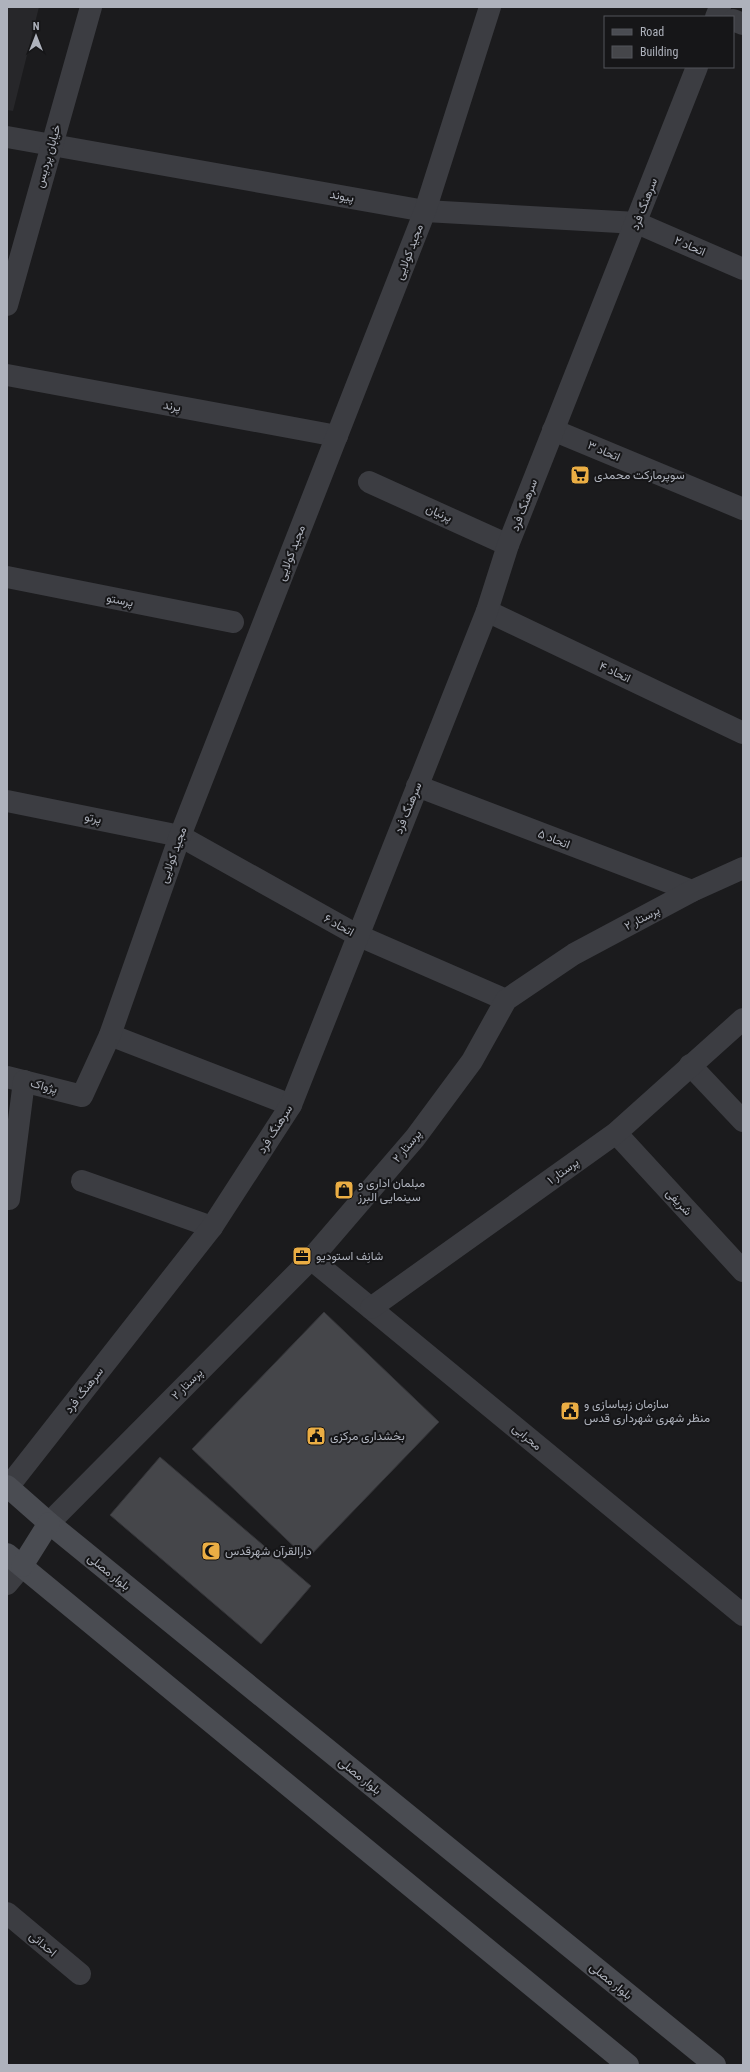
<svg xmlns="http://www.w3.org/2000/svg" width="750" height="2072" viewBox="0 0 750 2072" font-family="'Roboto Condensed',Vazirmatn,sans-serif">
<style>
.built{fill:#27272a}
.building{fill:#45464a;stroke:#353539}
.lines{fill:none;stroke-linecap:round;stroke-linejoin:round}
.street{stroke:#3c3d42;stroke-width:22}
.secondary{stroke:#4a4c52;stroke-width:22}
.labels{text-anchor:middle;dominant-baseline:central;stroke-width:4;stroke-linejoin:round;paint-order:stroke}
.street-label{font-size:12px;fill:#aeb2bc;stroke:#161618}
.poi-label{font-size:12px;fill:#aeb2bc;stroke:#161618;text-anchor:start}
</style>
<rect width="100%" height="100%" fill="#1b1b1d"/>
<polygon class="built" points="7,7 39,7 13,111 7,110"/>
<g class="building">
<polygon points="324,1312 439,1422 307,1559 192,1449"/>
<polygon points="160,1457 311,1586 261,1644 110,1515"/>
</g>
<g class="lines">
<g class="street">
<polyline points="716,17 720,7"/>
<polyline points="733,20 743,24"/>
<polyline points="7,137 425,211 637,223 743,269"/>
<polyline points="7,305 91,7"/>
<polyline points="7,375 337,436"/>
<polyline points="553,430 743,509"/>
<polyline points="369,482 508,545"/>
<polyline points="7,577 233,622"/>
<polyline points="487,611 743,733"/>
<polyline points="417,786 692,891"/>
<polyline points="7,801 180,836 357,935 506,1000"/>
<polyline points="110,1035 291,1105"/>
<polyline points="690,1065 743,1121"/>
<polyline points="7,1077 82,1096 110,1035 180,836 425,211 490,7"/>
<polyline points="616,1133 743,1271"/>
<polyline points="82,1181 212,1227"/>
<polyline points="9,1199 24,1081"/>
<polyline points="311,1259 743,1615"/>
<polyline points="371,1308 616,1133 743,1019"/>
<polyline points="8,1487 212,1227 291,1105 487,611 508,545 697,67"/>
<polyline points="49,1523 311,1259 415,1138 472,1061 506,1000 574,954 692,891 743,868"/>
<polyline points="7,1584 22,1566"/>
<polyline points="7,1913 80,1974"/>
</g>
<g class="secondary">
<polyline points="7,1486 49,1523 715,2065"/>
<polyline points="7,1554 628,2065"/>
<polyline points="22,1566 49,1523"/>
</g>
</g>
<defs>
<g id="supermarket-square" transform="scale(1)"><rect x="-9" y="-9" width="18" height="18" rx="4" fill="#ebae44" stroke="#161618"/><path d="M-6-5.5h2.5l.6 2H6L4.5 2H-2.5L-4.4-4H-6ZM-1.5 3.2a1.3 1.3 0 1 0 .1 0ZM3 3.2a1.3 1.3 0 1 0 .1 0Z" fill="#111"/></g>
<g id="shop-square" transform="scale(1)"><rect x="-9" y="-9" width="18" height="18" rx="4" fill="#ebae44" stroke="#161618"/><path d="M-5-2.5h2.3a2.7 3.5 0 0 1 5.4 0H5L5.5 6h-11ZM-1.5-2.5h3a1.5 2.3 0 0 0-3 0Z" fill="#111"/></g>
<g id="office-square" transform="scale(1)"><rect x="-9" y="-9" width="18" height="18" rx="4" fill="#ebae44" stroke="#161618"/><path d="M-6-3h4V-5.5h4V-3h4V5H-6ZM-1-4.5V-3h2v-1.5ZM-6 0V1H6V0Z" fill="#111"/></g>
<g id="civic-square" transform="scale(1)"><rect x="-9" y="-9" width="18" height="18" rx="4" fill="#ebae44" stroke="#161618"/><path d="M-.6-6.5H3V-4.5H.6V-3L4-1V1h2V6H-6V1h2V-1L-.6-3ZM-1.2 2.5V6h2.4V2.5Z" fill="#111"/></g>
<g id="mosque-square" transform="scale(1)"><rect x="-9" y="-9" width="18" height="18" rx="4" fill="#ebae44" stroke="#161618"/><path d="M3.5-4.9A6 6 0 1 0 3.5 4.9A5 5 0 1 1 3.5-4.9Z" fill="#111"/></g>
</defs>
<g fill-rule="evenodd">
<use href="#supermarket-square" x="580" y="475"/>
<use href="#shop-square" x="344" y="1190"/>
<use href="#office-square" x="302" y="1256"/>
<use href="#civic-square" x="570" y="1411"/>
<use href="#civic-square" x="316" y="1436"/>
<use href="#mosque-square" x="211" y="1551"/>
</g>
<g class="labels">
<g class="street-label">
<text transform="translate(48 156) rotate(-74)">خیابان پردیس</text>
<text transform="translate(342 196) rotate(10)">پیوند</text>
<text transform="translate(644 204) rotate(-69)">سرهنگ فرد</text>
<text transform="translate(690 246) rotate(23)">اتحاد ۲</text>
<text transform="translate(409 252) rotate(-69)">مجید کولایی</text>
<text transform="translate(172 406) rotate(11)">پرند</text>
<text transform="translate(604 451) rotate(23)">اتحاد ۳</text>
<text transform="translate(524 505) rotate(-69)">سرهنگ فرد</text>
<text transform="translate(439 513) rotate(24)">پرنیان</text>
<text transform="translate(291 553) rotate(-69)">مجید کولایی</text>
<text transform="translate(120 600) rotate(11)">پرستو</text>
<text transform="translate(615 672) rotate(25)">اتحاد ۴</text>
<text transform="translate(408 808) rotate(-68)">سرهنگ فرد</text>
<text transform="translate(93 818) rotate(11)">پرتو</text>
<text transform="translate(554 839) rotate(21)">اتحاد ۵</text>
<text transform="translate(173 855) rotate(-70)">مجید کولایی</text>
<text transform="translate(642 918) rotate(-28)">پرستار ۲</text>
<text transform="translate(339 925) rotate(29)">اتحاد ۶</text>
<text transform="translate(44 1086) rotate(14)">پژواک</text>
<text transform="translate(275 1129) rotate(-58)">سرهنگ فرد</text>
<text transform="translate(407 1146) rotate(-51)">پرستار ۲</text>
<text transform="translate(563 1171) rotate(-36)">پرستار ۱</text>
<text transform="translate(679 1202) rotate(47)">شریفی</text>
<text transform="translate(187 1384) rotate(-45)">پرستار ۲</text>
<text transform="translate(84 1390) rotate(-52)">سرهنگ فرد</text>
<text transform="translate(527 1437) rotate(40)">محرابی</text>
<text transform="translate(109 1572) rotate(39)">بلوار مصلی</text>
<text transform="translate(360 1776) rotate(39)">بلوار مصلی</text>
<text transform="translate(43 1944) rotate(40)">احداثی</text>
<text transform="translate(611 1981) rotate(39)">بلوار مصلی</text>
</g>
<g class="poi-label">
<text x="594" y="475">سوپرمارکت محمدی</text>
<text x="358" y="1183">مبلمان اداری و<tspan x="358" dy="14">سینمایی البرز</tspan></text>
<text x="316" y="1256">شانِف استودیو</text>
<text x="584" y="1404">سازمان زیباسازی و<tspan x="584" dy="14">منظر شهری شهرداری قدس</tspan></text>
<text x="330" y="1436">بخشداری مرکزی</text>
<text x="225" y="1551">دارالقرآن شهرقدس</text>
</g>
</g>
<rect width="750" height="2072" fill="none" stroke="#aeb2bc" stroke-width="16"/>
<rect x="604" y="16" width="130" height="52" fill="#161618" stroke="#53545a"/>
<rect x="612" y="29" width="20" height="6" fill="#4a4c52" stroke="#53545a"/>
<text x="640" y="36" font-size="12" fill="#aeb2bc">Road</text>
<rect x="612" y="46" width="20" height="12" fill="#45464a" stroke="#53545a"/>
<text x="640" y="56" font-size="12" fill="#aeb2bc">Building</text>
<g transform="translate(36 36)" stroke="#161618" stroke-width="3" paint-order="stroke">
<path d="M0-3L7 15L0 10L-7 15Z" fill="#aeb2bc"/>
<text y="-6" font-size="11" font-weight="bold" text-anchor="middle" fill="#aeb2bc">N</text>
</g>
</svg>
